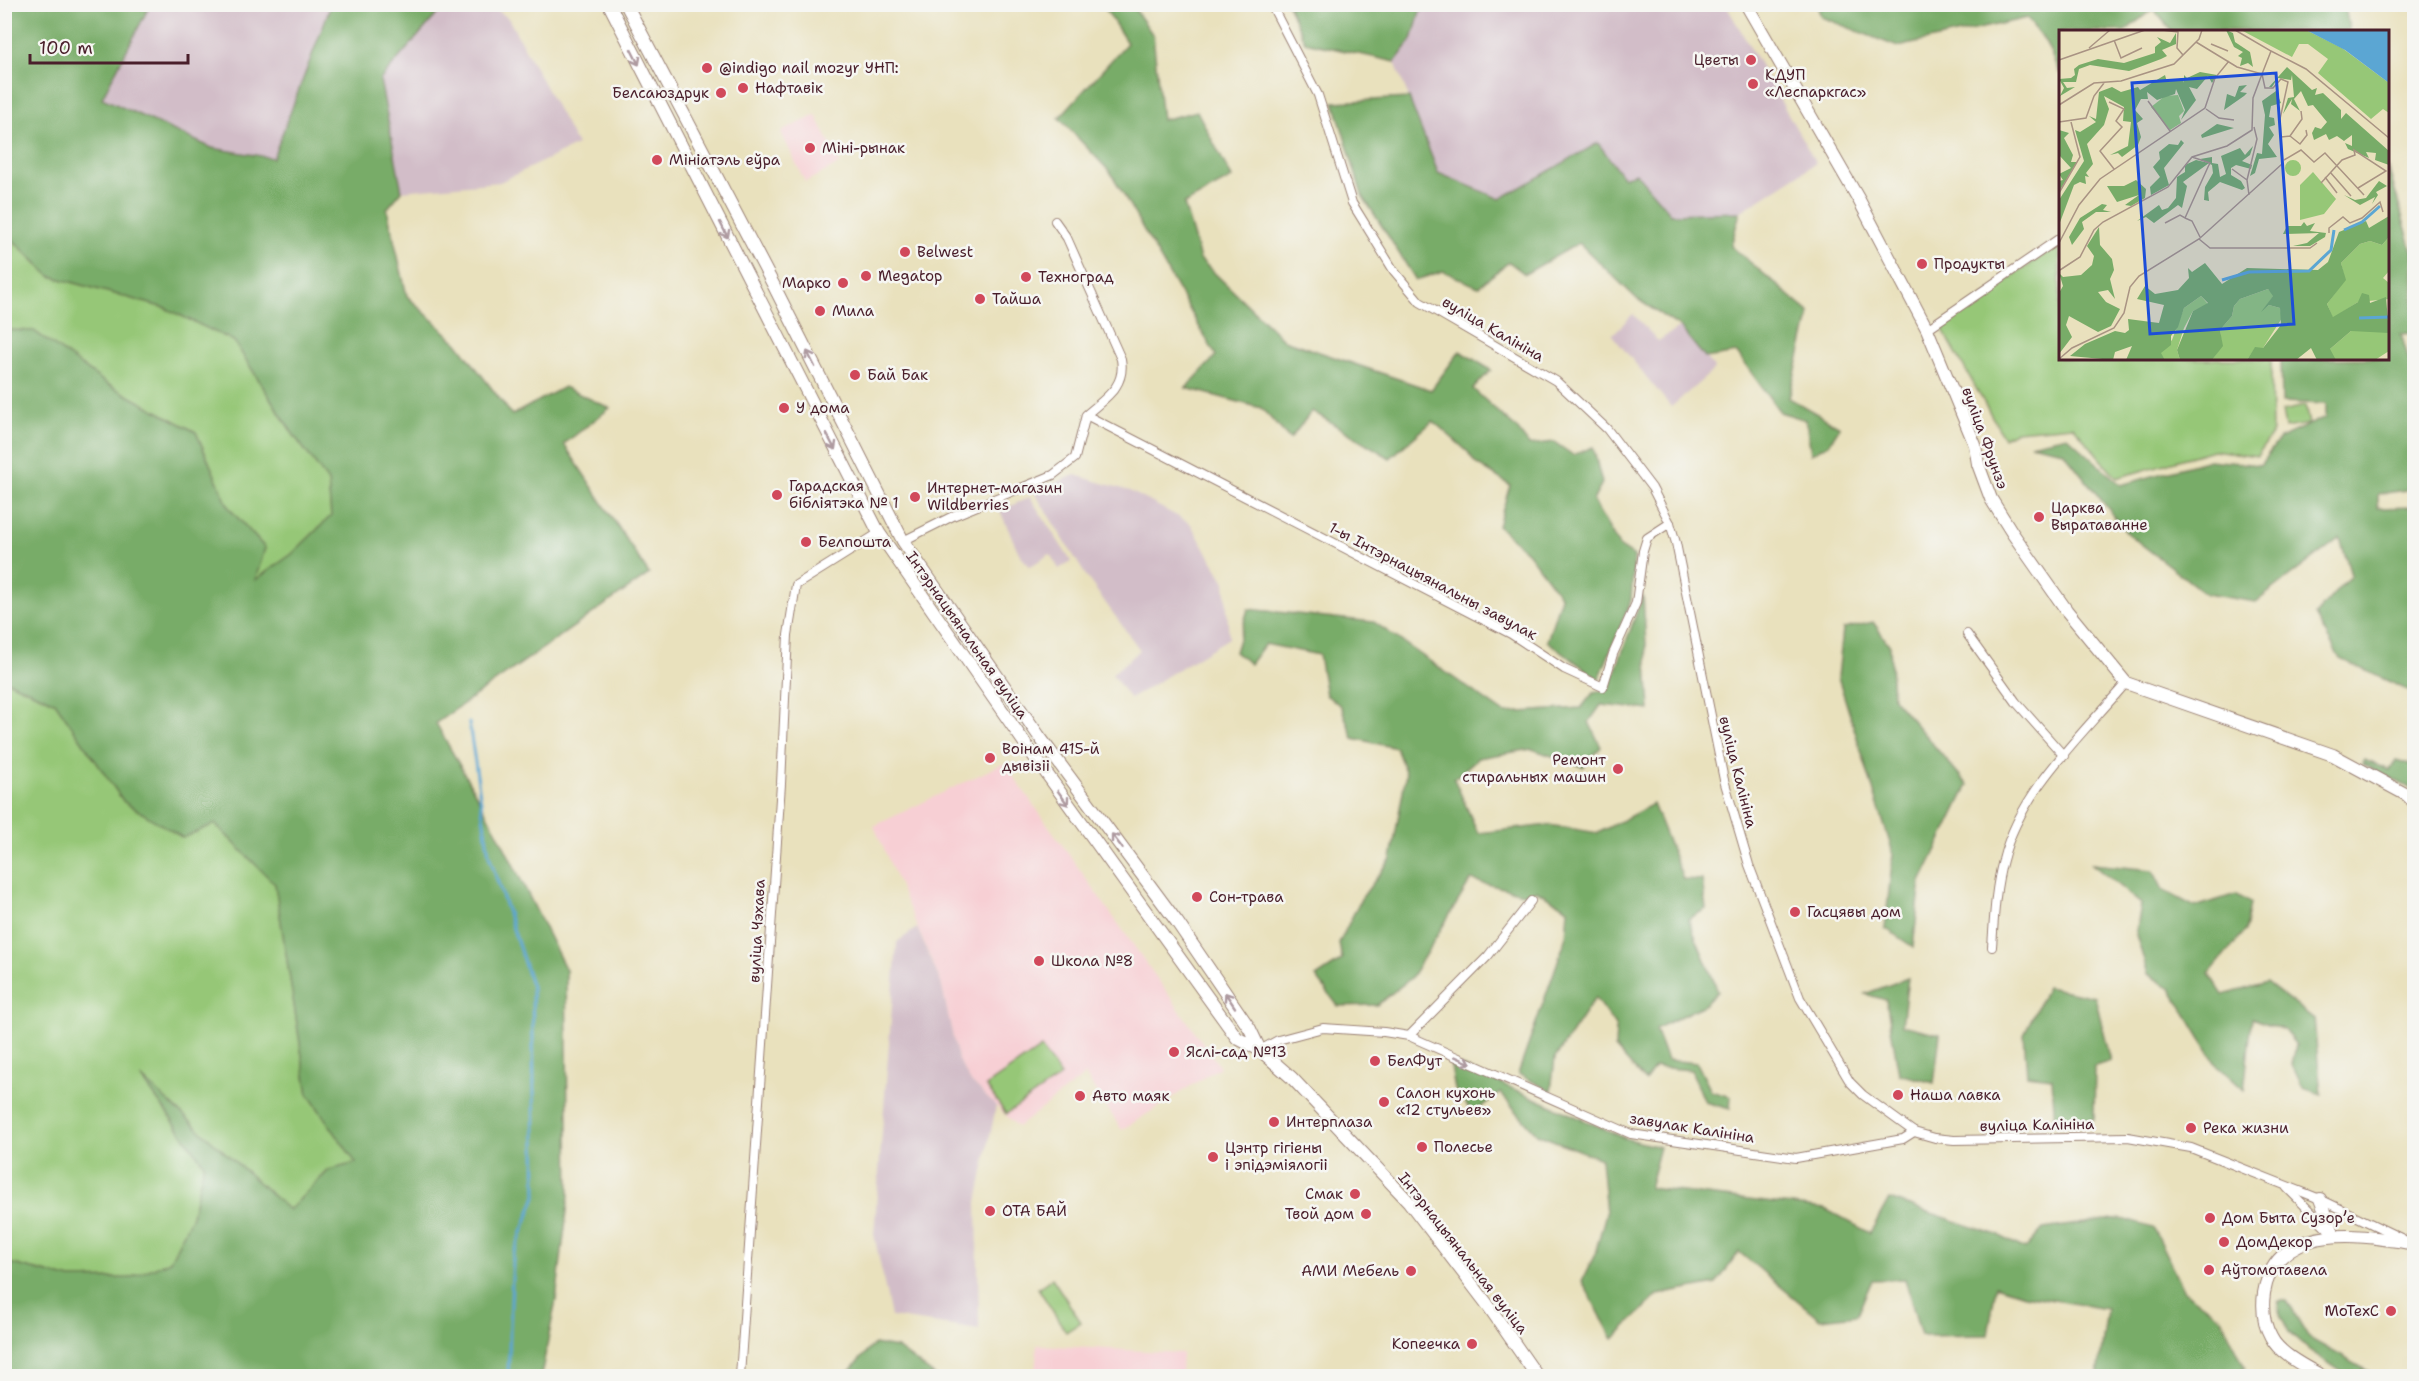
<svg xmlns="http://www.w3.org/2000/svg" width="2419" height="1381" viewBox="0 0 2419 1381" font-family="'Shantell Sans',sans-serif">
<style>
.built{fill:#f7cfd4}
.industrial{fill:#d2bdc8}
.green{fill:#96c777;stroke:#707351;stroke-width:1.5}
.forest{fill:#78ac68;stroke:#61664a;stroke-width:1.5}
.lines{fill:none;stroke-linecap:round;stroke-linejoin:round}
.stream{stroke:#5ba6d3;stroke-width:3}
.street-casing{stroke:#9a8074;stroke-width:10}
.secondary-casing{stroke:#9a8074;stroke-width:14}
.street{stroke:#fff;stroke-width:8}
.secondary{stroke:#fff;stroke-width:12}
.oneway{stroke:#ae9aa0}
.poi-dot{fill:#d1495b;stroke:#f6f6f2;stroke-width:2}
.labels{text-anchor:middle;dominant-baseline:central;stroke-width:5;stroke-linejoin:round;paint-order:stroke}
.poi-label{font-size:15px;fill:#4a1f2b;stroke:#f6f6f2;text-anchor:start}
.street-label{font-size:15px;fill:#4a1f2b;stroke:#f6f6f2}
.inset-river{fill:none;stroke:#5ba6d3;stroke-width:3}
.inset-road{fill:none;stroke:#a99383;stroke-width:1.5}
.view{fill:#1d4ed8;fill-opacity:0.15;stroke:#1d4ed8;stroke-width:3}
.inset-edge{fill:none;stroke:#4a1f2b;stroke-width:3}
</style>
<rect width="100%" height="100%" fill="#f6f6f2"/>
<filter id="ink" filterUnits="userSpaceOnUse"><feTurbulence type="fractalNoise" baseFrequency=".0167" numOctaves="2"/><feDisplacementMap in="SourceGraphic" scale="12" xChannelSelector="R" yChannelSelector="G"/><feConvolveMatrix kernelMatrix="1 2 1 2 8 2 1 2 1" color-interpolation-filters="sRGB"/></filter>
<filter id="wash" filterUnits="userSpaceOnUse"><feTurbulence type="fractalNoise" baseFrequency=".008" numOctaves="4" result="noise"/><feDisplacementMap in="SourceGraphic" scale="24" xChannelSelector="R" yChannelSelector="G"/><feGaussianBlur stdDeviation="1.35" result="paint"/><feColorMatrix in="noise" values="0 0 0 0 0 0 0 0 0 0 0 0 0 0 0 0 0 1.4 0 .05"/><feComposite in="paint" operator="in"/></filter>
<g filter="url(#wash)">
<rect width="100%" height="100%" fill="#e9e1bd"/>
<g class="built">
<polygon points="816,115 840,164 805,182 781,132"/>
<polygon points="1004,763 1220,1067 1122,1130 1085,1075 1018,1127 971,1082 958,1060 941,983 874,826"/>
<polygon points="1037,1345 1182,1353 1181,1376 1035,1376"/>
</g>
<g class="industrial">
<polygon points="1510,4 1512,7 1516,4 1726,5 1816,163 1740,212 1671,214 1636,173 1623,177 1598,143 1501,199 1438,173 1395,62 1412,40 1420,12 1432,5"/>
<polygon points="150,5 331,5 273,158 212,148 102,98"/>
<polygon points="445,5 490,5 508,18 577,145 500,182 402,191 380,80"/>
<polygon points="1633,314 1658,341 1680,327 1715,369 1671,407 1612,335"/>
<polygon points="1075,475 1130,491 1190,523 1225,582 1229,638 1130,699 1112,674 1140,650 1088,579 1034,492"/>
<polygon points="1030,497 1071,561 1059,569 1050,554 1029,567 1018,551 1000,511"/>
<polygon points="917,928 941,983 958,1060 971,1082 996,1106 977,1202 979,1330 891,1317 874,1234 897,942"/>
</g>
<g class="green">
<polygon points="4,232 50,276 165,308 234,341 293,434 328,481 331,516 292,554 255,580 265,548 229,508 196,432 107,384 34,331 5,330"/>
<polygon points="2060,244 2060,358 2271,359 2272,434 2257,456 2213,450 2117,478 2073,426 2016,431 2004,438 1941,326"/>
<polygon points="2305,406 2309,424 2285,428 2282,411"/>
<polygon points="4,680 55,702 124,802 215,824 275,883 308,1094 357,1163 329,1170 289,1210 143,1080 205,1164 192,1216 170,1261 130,1278 71,1279 5,1262"/>
<polygon points="1041,1048 1061,1076 1006,1114 986,1086"/>
<polygon points="1052,1278 1081,1322 1066,1332 1038,1288"/>
</g>
<g class="forest">
<polygon points="5,4 150,5 102,98 212,148 273,158 331,5 445,5 380,80 402,191 387,209 407,296 458,344 512,415 564,387 610,408 564,444 649,574 436,723 497,832 566,970 569,1195 556,1300 541,1376 5,1376 5,1262 71,1279 130,1278 170,1261 192,1216 204,1164 141,1077 289,1210 329,1170 356,1163 308,1094 275,884 215,824 183,838 124,802 55,702 5,680 5,330 34,331 107,384 196,432 229,508 265,548 255,580 292,554 331,516 328,481 293,434 234,341 165,308 50,276 5,232"/>
<polygon points="1103,5 1132,5 1153,35 1162,120 1197,111 1232,178 1184,204 1200,259 1284,340 1431,390 1460,351 1491,370 1473,389 1517,429 1529,445 1554,442 1573,455 1593,447 1602,483 1593,501 1619,546 1634,556 1631,600 1599,679 1547,641 1561,597 1528,553 1498,526 1510,485 1475,463 1468,452 1433,421 1390,458 1312,411 1290,439 1261,408 1186,388 1216,356 1111,173 1059,118 1127,43"/>
<polygon points="1288,5 1432,5 1420,12 1412,40 1395,62 1305,42"/>
<polygon points="1817,5 2345,5 2349,31 2172,31 2153,9 2125,31 2060,32 2060,74 2046,43 2027,18 1898,47 1821,17"/>
<polygon points="1409,98 1438,173 1500,199 1598,143 1623,177 1636,173 1671,214 1740,212 1731,246 1810,313 1789,398 1840,427 1829,444 1811,454 1806,420 1780,412 1737,353 1705,358 1680,327 1637,299 1579,243 1525,274 1509,262 1478,287 1443,271 1416,280 1362,195 1334,102"/>
<polygon points="2388,167 2412,250 2414,250 2414,333 2401,334 2414,376 2414,489 2378,494 2378,508 2414,507 2414,693 2340,659 2315,615 2351,575 2340,538 2256,602 2206,594 2128,534 2063,451 2030,444 2067,436 2121,485 2209,460 2260,465 2280,438 2326,417 2326,404 2282,402 2281,359 2388,358"/>
<polygon points="1643,595 1650,710 1601,705 1589,722 1601,747 1583,767 1532,749 1478,758 1454,779 1478,833 1549,825 1598,833 1653,804 1683,879 1702,880 1706,909 1688,919 1718,991 1704,1005 1655,1029 1667,1060 1697,1063 1711,1091 1731,1097 1730,1109 1705,1102 1691,1070 1655,1067 1645,1081 1615,1048 1616,1027 1595,998 1555,1058 1551,1091 1518,1074 1566,938 1568,909 1536,890 1530,895 1471,880 1411,978 1377,1005 1338,1006 1316,977 1342,960 1339,943 1361,899 1391,859 1406,774 1396,748 1353,738 1341,706 1326,695 1319,655 1265,644 1250,664 1235,652 1248,609 1374,622 1504,713 1581,708 1593,693 1609,689"/>
<polygon points="1873,622 1890,646 1893,698 1968,785 1921,882 1913,947 1885,928 1893,853 1838,677 1843,629"/>
<polygon points="2414,759 2414,790 2363,764 2364,760 2390,770 2396,760 2410,764"/>
<polygon points="2092,864 2153,870 2163,890 2195,907 2236,894 2250,903 2245,931 2209,974 2223,995 2267,983 2314,1019 2321,1094 2303,1088 2292,1065 2296,1045 2284,1030 2252,1018 2244,1090 2216,1064 2171,989 2148,974 2136,935 2141,904"/>
<polygon points="1908,978 1902,1025 1940,1034 1934,1083 1899,1074 1886,1000 1865,994"/>
<polygon points="2047,987 2095,997 2111,1061 2095,1066 2094,1119 2055,1124 2052,1078 2027,1075 2024,1034"/>
<polygon points="1450,1061 1627,1139 1660,1147 1649,1188 1825,1209 1870,1233 1889,1199 2000,1236 2025,1249 2043,1229 2120,1218 2153,1228 2184,1291 2221,1317 2245,1368 2222,1376 2098,1376 2107,1309 2024,1295 1996,1286 1988,1335 1921,1336 1905,1279 1872,1280 1857,1315 1820,1319 1739,1252 1716,1284 1658,1295 1613,1339 1582,1281 1595,1254 1606,1213 1601,1159 1537,1134 1500,1093 1473,1113 1455,1090"/>
<polygon points="2279,1301 2287,1301 2309,1338 2377,1376 2348,1376 2309,1350 2289,1332 2280,1314"/>
<polygon points="874,1344 897,1348 935,1376 851,1376 847,1374"/>
</g>
<g class="lines">
<polyline class="stream" points="469,723 489,855 532,987 536,1196 513,1256 508,1376"/>
</g>
</g>
<g filter="url(#ink)">
<g class="lines">
<g class="street-casing">
<g id="street">
<polyline points="1271,4 1318,95 1352,203 1394,271 1420,302 1556,381 1607,429 1652,488 1670,523 1676,543 1724,780 1749,865 1800,998 1850,1082 1863,1095 1914,1132 1935,1138 1954,1140 2128,1137 2191,1148 2320,1199 2403,1239"/>
<path d="M1055 221 1067 238 1121 359C1126 387 1105 398 1086 415L1511 634 1564 669 1603 687 1613 654 1636 603 1643 551 1647 538 1670 523"/>
<polyline points="1927,329 2060,238"/>
<polyline points="903,541 955,515 1053,475 1075,458 1086,415"/>
<polyline points="1967,634 2016,702 2064,756"/>
<path d="M1992 947C1994 919 1995 889 2003 860 2020 791 2081 736 2126 683"/>
<polyline points="1409,1036 1488,956 1531,901"/>
<polyline points="1260,1050 1278,1040 1323,1028 1384,1032 1409,1036 1631,1134 1796,1158 1903,1139 1914,1132"/>
<polyline points="2287,1188 2331,1232"/>
<polyline points="740,1376 781,784 788,635 796,585 879,533"/>
</g>
</g>
<g class="secondary-casing">
<g id="secondary">
<polyline points="609,4 879,533 1026,745 1237,1038 1260,1050"/>
<polyline points="626,4 774,286 903,541 1039,736 1177,922 1250,1029 1260,1050 1292,1078 1409,1202 1487,1304 1537,1376"/>
<polyline points="1746,4 1859,200 1927,329 1975,445 1978,464 1991,499 2013,534 2067,611 2126,683 2333,755 2407,795 2414,802"/>
<polyline points="2320,1199 2334,1235"/>
<path d="M2322 1376C2306 1367 2279 1354 2271 1337 2263 1323 2262 1308 2264 1293 2274 1233 2335 1232 2383 1239 2393 1241 2405 1241 2414 1245"/>
</g>
</g>
<use href="#street" class="street"/>
<use href="#secondary" class="secondary"/>
</g>
<defs><path id="oneway-shaft" d="M-6 0H5M1.5-3L5.5 0L1.5 3" fill="none" stroke-width="1.6" stroke-linecap="round" stroke-linejoin="round" transform="scale(1.5)"/></defs>
<g class="oneway">
<use href="#oneway-shaft" transform="translate(635 57) rotate(63)"/>
<use href="#oneway-shaft" transform="translate(724 230) rotate(63)"/>
<use href="#oneway-shaft" transform="translate(811 359) rotate(-117)"/>
<use href="#oneway-shaft" transform="translate(831 442) rotate(62)"/>
<use href="#oneway-shaft" transform="translate(1063 798) rotate(54)"/>
<use href="#oneway-shaft" transform="translate(1117 841) rotate(-127)"/>
<use href="#oneway-shaft" transform="translate(1230 1000) rotate(-124)"/>
<use href="#oneway-shaft" transform="translate(1463 1060) rotate(24)"/>
</g>
</g>
<g class="poi-dot">
<circle cx="1751" cy="60" r="6"/>
<circle cx="707" cy="68" r="6"/>
<circle cx="1753" cy="84" r="6"/>
<circle cx="743" cy="88" r="6"/>
<circle cx="721" cy="93" r="6"/>
<circle cx="810" cy="148" r="6"/>
<circle cx="657" cy="160" r="6"/>
<circle cx="905" cy="252" r="6"/>
<circle cx="1922" cy="264" r="6"/>
<circle cx="866" cy="276" r="6"/>
<circle cx="1026" cy="277" r="6"/>
<circle cx="843" cy="283" r="6"/>
<circle cx="980" cy="299" r="6"/>
<circle cx="820" cy="311" r="6"/>
<circle cx="855" cy="375" r="6"/>
<circle cx="784" cy="408" r="6"/>
<circle cx="777" cy="495" r="6"/>
<circle cx="915" cy="497" r="6"/>
<circle cx="2039" cy="517" r="6"/>
<circle cx="806" cy="542" r="6"/>
<circle cx="990" cy="758" r="6"/>
<circle cx="1618" cy="769" r="6"/>
<circle cx="1197" cy="897" r="6"/>
<circle cx="1795" cy="912" r="6"/>
<circle cx="1039" cy="961" r="6"/>
<circle cx="1174" cy="1052" r="6"/>
<circle cx="1375" cy="1061" r="6"/>
<circle cx="1898" cy="1095" r="6"/>
<circle cx="1080" cy="1096" r="6"/>
<circle cx="1384" cy="1102" r="6"/>
<circle cx="1274" cy="1122" r="6"/>
<circle cx="2191" cy="1128" r="6"/>
<circle cx="1422" cy="1147" r="6"/>
<circle cx="1213" cy="1157" r="6"/>
<circle cx="1355" cy="1194" r="6"/>
<circle cx="990" cy="1211" r="6"/>
<circle cx="1366" cy="1214" r="6"/>
<circle cx="2210" cy="1218" r="6"/>
<circle cx="2224" cy="1242" r="6"/>
<circle cx="2209" cy="1270" r="6"/>
<circle cx="1411" cy="1271" r="6"/>
<circle cx="2391" cy="1311" r="6"/>
<circle cx="1472" cy="1344" r="6"/>
</g>
<g class="labels">
<g class="poi-label">
<text x="1739" y="60" text-anchor="end">Цветы</text>
<text x="719" y="68">@indigo nail mozyr УНП:</text>
<text x="1765" y="75">КДУП<tspan x="1765" dy="17">«Леспаркгас»</tspan></text>
<text x="755" y="88">Нафтавік</text>
<text x="709" y="93" text-anchor="end">Белсаюздрук</text>
<text x="822" y="148">Міні-рынак</text>
<text x="669" y="160">Мініатэль еўра</text>
<text x="917" y="252">Belwest</text>
<text x="1934" y="264">Продукты</text>
<text x="878" y="276">Megatop</text>
<text x="1038" y="277">Техноград</text>
<text x="831" y="283" text-anchor="end">Марко</text>
<text x="992" y="299">Тайша</text>
<text x="832" y="311">Мила</text>
<text x="867" y="375">Бай Бак</text>
<text x="796" y="408">У дома</text>
<text x="789" y="486">Гарадская<tspan x="789" dy="17">бібліятэка № 1</tspan></text>
<text x="927" y="488">Интернет-магазин<tspan x="927" dy="17">Wildberries</tspan></text>
<text x="2051" y="508">Царква<tspan x="2051" dy="17">Выратаванне</tspan></text>
<text x="818" y="542">Белпошта</text>
<text x="1002" y="749">Воінам 415-й<tspan x="1002" dy="17">дывізіі</tspan></text>
<text x="1606" y="760" text-anchor="end">Ремонт<tspan x="1606" dy="17">стиральных машин</tspan></text>
<text x="1209" y="897">Сон-трава</text>
<text x="1807" y="912">Гасцявы дом</text>
<text x="1051" y="961">Школа №8</text>
<text x="1186" y="1052">Яслі-сад №13</text>
<text x="1387" y="1061">БелФут</text>
<text x="1396" y="1093">Салон кухонь<tspan x="1396" dy="17">«12 стульев»</tspan></text>
<text x="1910" y="1095">Наша лавка</text>
<text x="1092" y="1096">Авто маяк</text>
<text x="1286" y="1122">Интерплаза</text>
<text x="2203" y="1128">Река жизни</text>
<text x="1434" y="1147">Полесье</text>
<text x="1225" y="1148">Цэнтр гігіены<tspan x="1225" dy="17">і эпідэміялогіі</tspan></text>
<text x="1343" y="1194" text-anchor="end">Смак</text>
<text x="1002" y="1211">ОТА БАЙ</text>
<text x="1354" y="1214" text-anchor="end">Твой дом</text>
<text x="2222" y="1218">Дом Быта Сузорʼе</text>
<text x="2236" y="1242">ДомДекор</text>
<text x="2221" y="1270">Аўтомотавела</text>
<text x="1399" y="1271" text-anchor="end">АМИ Мебель</text>
<text x="2379" y="1311" text-anchor="end">MoTexC</text>
<text x="1460" y="1344" text-anchor="end">Копеечка</text>
</g>
<g class="street-label">
<text transform="translate(1493 329) rotate(30)">вуліца Калініна</text>
<text transform="translate(1985 438) rotate(70)">вуліца Фрунзэ</text>
<text transform="translate(1433 581) rotate(28)">1-ы Інтэрнацыянальны завулак</text>
<text transform="translate(967 635) rotate(55)">Інтэрнацыянальная вуліца</text>
<text transform="translate(1738 772) rotate(76)">вуліца Калініна</text>
<text transform="translate(757 931) rotate(-87)">вуліца Чэхава</text>
<text transform="translate(2037 1125) rotate(-1)">вуліца Калініна</text>
<text transform="translate(1692 1128) rotate(9)">завулак Калініна</text>
<text transform="translate(1463 1253) rotate(52)">Інтэрнацыянальная вуліца</text>
</g>
</g>
<g transform="translate(2059 30)">
<rect width="330" height="330" fill="#e9e1bd"/>
<path d="M182 0H247L283 18 330 53V83L324 79 312 89 259 43 269 29 249 14H240L233 27ZM119 65 125 81 120 86 122 93 111 100 92 77 106 66ZM226 138a8 8 0 1 1 16 0a8 8 0 1 1-16 0ZM254 142 277 169 265 184 241 190V155ZM330 207V241L324 248 330 253V269L299 272 274 288 268 274 286 250 282 233 301 214 311 211 323 215ZM209 259 215 265 205 279 210 275 221 278 223 288 204 318H196L188 330H153L163 316 161 300 173 286 175 276 181 269ZM142 266 149 274 134 281 125 298 118 320 121 330H106L101 323 113 310 125 278ZM321 300 330 303V321L316 330H277L271 324V319L292 301Z" fill="#96c777"/>
<path d="M167 0 174 3 176 12 191 22 194 37 189 33 181 36 183 28 179 26 184 22 175 17ZM117 3V14L103 20 108 26 102 29 70 41 31 35 20 39 17 52H4L8 58 16 57 1 66 5 58 0 49 12 48 16 45 15 39 20 35 39 29 65 33 96 23V17L102 12 98 7 111 13ZM228 37 253 60 258 58 256 65 264 63 282 80V89L287 83 330 121V135L316 130 317 123 307 122 310 128 289 119 286 113 293 116V105L285 111 278 106 270 110 267 104 255 110 253 103 256 97 262 99 268 92 254 75 249 76 242 61 235 69 241 81 232 74 233 69 224 84 229 68 235 67 233 45 232 50 219 48 213 57H210ZM141 42 158 45 153 53 149 46 138 59 130 57 137 70 122 90 126 80 117 59 116 64 98 70 88 62 89 69H82L76 80 84 89 78 93 82 107 79 115 63 127 59 123 51 125 69 116 72 92 64 91 65 77 45 66 50 79 45 95 28 114 34 134 27 143 30 147 26 146 27 154 21 152 15 155 0 195V170L25 131 16 100 21 102 37 92 30 86 37 89 40 62 53 57 62 62 79 57 81 60 106 45 108 52 124 48 125 53V45L128 48ZM188 55 181 62 188 63 185 66 165 80 168 64 176 67 180 56ZM217 61 222 73 212 76 210 87 215 88 216 95 210 97 215 105 209 114 218 127 200 129 196 143 191 146 198 123 203 124 206 85 203 71ZM158 94 175 98 143 108 142 105ZM0 100 10 103 5 108 14 125 12 132H18L0 162V151L4 150 0 144 12 138 0 125ZM122 110 125 113 105 138 110 155 92 165 91 157 101 147 94 137 101 129 100 122 110 114 119 115ZM194 116 191 125 183 131 193 135 192 139 177 135 172 138V145L182 151 186 158 183 160 161 152 149 162 150 171 145 170 146 157 154 143 153 135 141 129 153 127V133L159 134 161 147 167 144 162 126 181 118 186 125ZM137 130 150 133 124 152 128 156 123 178 119 175 95 193 87 187 78 191 100 175 103 180 109 178 117 168 118 147 126 142V135ZM77 150 87 159 86 168 72 176 66 175 80 165 58 172 48 156H65ZM320 151 328 156 317 162 319 165 313 174 316 167 301 175 285 165 296 170 307 168ZM43 174 48 175 44 180 52 182H37L23 192 25 199 13 215 10 207 21 188ZM330 186V207L323 215 311 211 301 214 282 233 287 250 268 274 274 287 299 272 303 263 310 265 311 273 327 267 330 303 292 301 271 319 277 330H258L252 318 237 330H188L196 317 204 318 222 295 221 278 210 275 202 282 214 266 209 259 181 269 175 276 173 286 161 300 164 316 153 330H121L118 320 134 281 149 273 142 266 125 278 119 297 112 306V315L102 323 106 330H67L73 316 56 322 54 330 11 326 26 314 56 301 66 303 70 300 69 289 100 293 105 275 78 269 86 256 96 264 119 260 130 248 129 238 133 242 146 233 163 254 188 238 259 240 269 232 280 202 307 191 310 198ZM245 192 248 196 256 193 251 201 267 203 266 207 251 216H234L248 213 260 203 224 204 228 196H242ZM40 197 41 215 53 229 55 240 51 249 56 269 49 260 39 262 47 272 61 279 52 296 39 302 10 286 7 295 13 307 0 324V263L4 256 0 243 4 247 22 245 33 235 35 226 28 216Z" fill="#78ac68"/>
<path d="M247 0H330V53L286 20Z" fill="#5ba6d3"/>
<path class="inset-river" d="M285 200 303 192 321 176M163 250 190 242 250 241 272 220 275 200M300 288 330 287"/>
<path class="inset-road" d="M103 0 119 2 118 18 124 25M55 10 62 28 83 18M152 14 169 21M30 18 51 0M212 21 247 39 330 108M0 30 86 0M89 71 111 101M50 72 65 79 57 91 63 97 41 121 55 139M0 75 35 53 62 51 115 34 140 9 143 0M147 79 160 88 175 90M0 92 27 88 35 66 45 53M231 106 241 114 248 105 247 100M222 107 231 106 243 89 242 81M225 130 242 120 255 132 266 123 305 165M173 139 188 150M271 142 292 166M266 147 278 163M262 153 283 130 296 125 295 120 327 141 299 158M0 163 21 127 12 92M190 165 188 150 198 109 195 97M126 188 133 191 141 207M106 193 121 185 126 188 149 137 151 133 133 127M270 203V198L284 187 291 193 303 188 321 172 324 182M140 209 151 218H251L258 213M0 213 20 175 41 149 146 78 156 48 170 31M1 240 21 227 35 200 44 192 109 157 133 127 168 116 193 100 194 68 203 44 178 37 137 12M0 329 13 318 55 298 65 283 71 257 80 246 140 209 223 134 221 89 229 52 222 49 214 58H206L203 44 212 21 176 0"/>
<path class="view" d="M217 43 235 294 91 304 73 53Z"/>
<rect width="330" height="330" class="inset-edge"/>
</g>
<rect width="2419" height="1381" fill="none" stroke="#f6f6f2" stroke-width="24"/>
<path d="M30 54v9h158v-9" fill="none" stroke="#4a1f2b" stroke-width="3"/>
<text x="39" y="54" font-size="18" fill="#4a1f2b" stroke="#f6f6f2" stroke-width="4.5" paint-order="stroke">100 m</text>
</svg>
